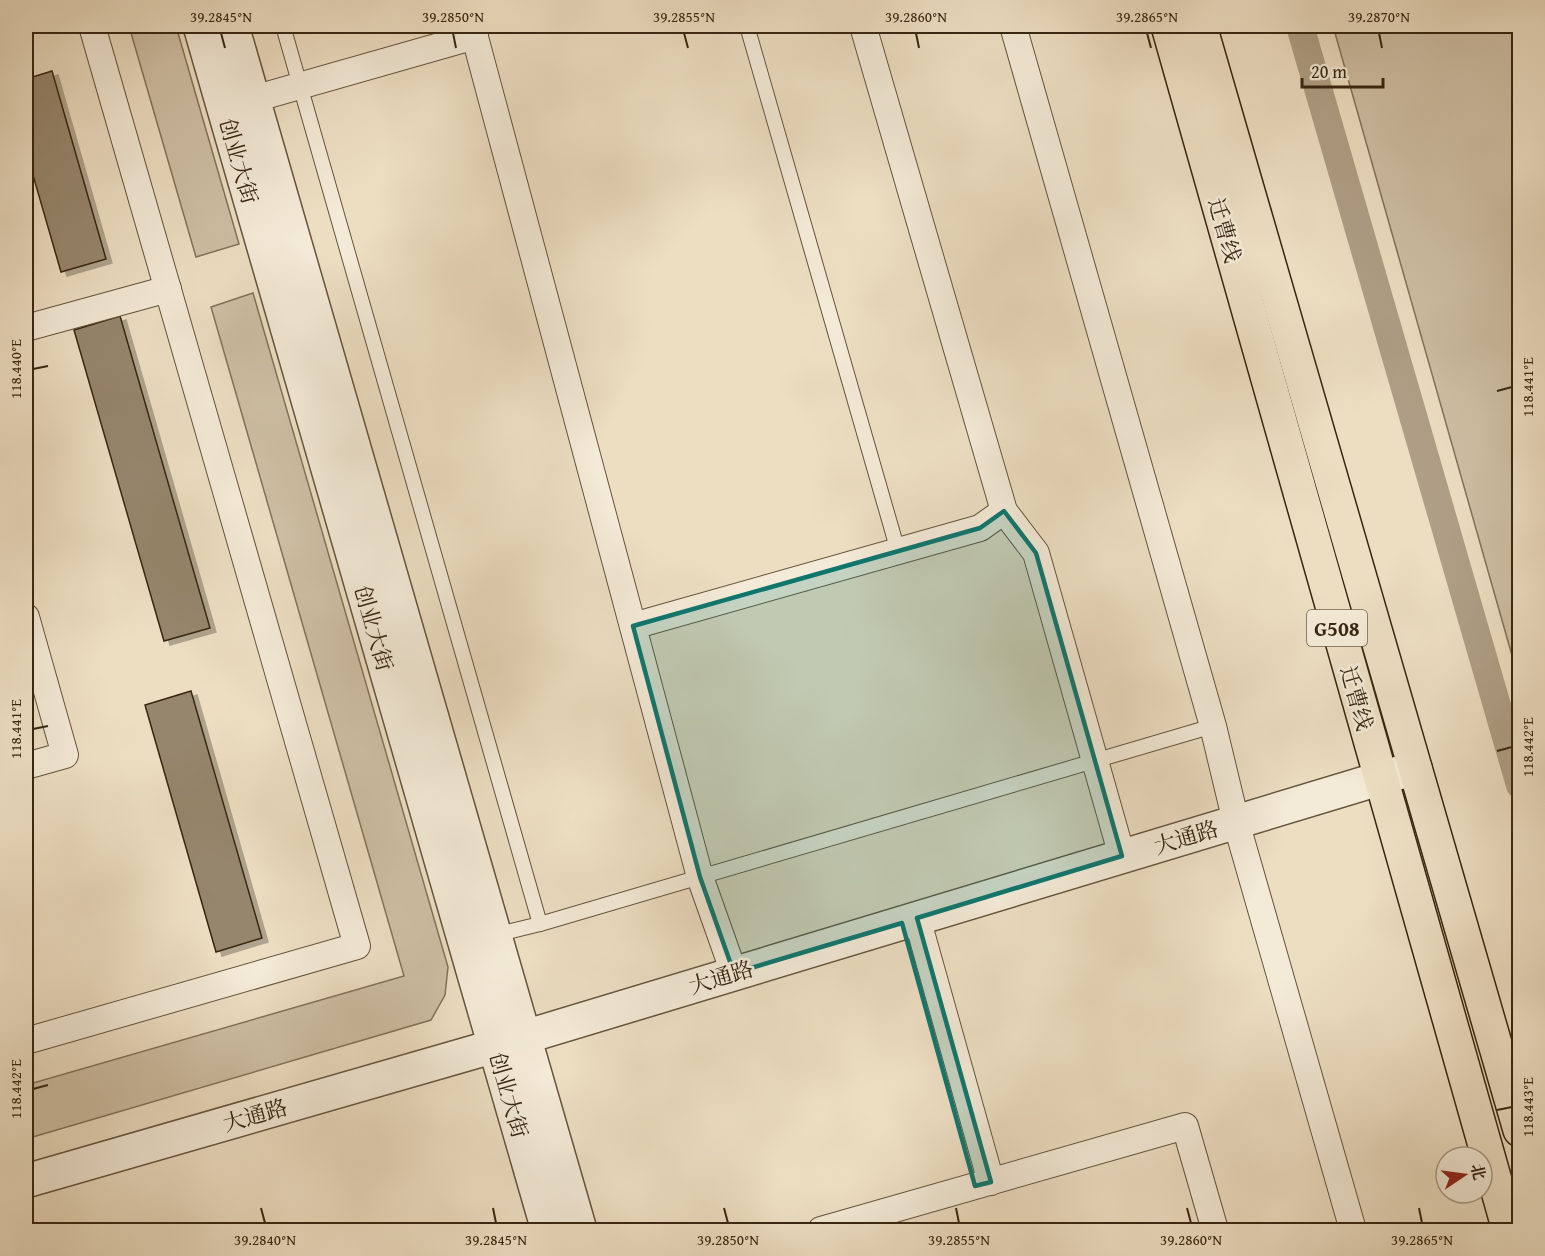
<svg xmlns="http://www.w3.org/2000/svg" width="1545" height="1256" viewBox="0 0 1545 1256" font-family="'Gentium Book Plus','Noto Serif SC',serif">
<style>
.green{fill:#cebfa4;stroke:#83725a;stroke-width:1.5}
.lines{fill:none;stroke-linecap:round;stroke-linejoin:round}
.canal{stroke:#af9f86;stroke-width:28}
.building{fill:#96866d;stroke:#382611;stroke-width:1.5;filter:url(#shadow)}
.service-casing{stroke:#65543d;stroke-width:16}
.minor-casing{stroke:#65543d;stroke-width:28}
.tertiary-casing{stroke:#65543d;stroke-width:36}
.trunk-casing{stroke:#382611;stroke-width:36}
.service{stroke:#f3ead7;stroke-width:14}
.minor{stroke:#f3ead7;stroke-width:26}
.tertiary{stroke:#f3ead7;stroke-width:33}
.trunk{stroke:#eddec2;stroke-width:33}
.marked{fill:#0f766e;fill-opacity:0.2;stroke:#0f766e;stroke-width:4.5;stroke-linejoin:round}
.ticks{fill:none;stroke:#382611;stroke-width:2}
.labels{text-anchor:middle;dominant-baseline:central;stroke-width:5;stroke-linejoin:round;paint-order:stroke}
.shield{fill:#f3ead7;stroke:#70614c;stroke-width:1.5}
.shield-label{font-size:21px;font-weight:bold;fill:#382611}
.street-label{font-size:22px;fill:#382611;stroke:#f3ead7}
.neatline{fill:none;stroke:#382611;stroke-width:2}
.ticks-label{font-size:15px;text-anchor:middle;fill:#382611}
</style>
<defs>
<filter id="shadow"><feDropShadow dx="6" dy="4" stdDeviation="0" flood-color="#0004"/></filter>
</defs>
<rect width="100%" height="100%" fill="#eddec2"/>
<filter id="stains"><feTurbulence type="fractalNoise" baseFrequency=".00333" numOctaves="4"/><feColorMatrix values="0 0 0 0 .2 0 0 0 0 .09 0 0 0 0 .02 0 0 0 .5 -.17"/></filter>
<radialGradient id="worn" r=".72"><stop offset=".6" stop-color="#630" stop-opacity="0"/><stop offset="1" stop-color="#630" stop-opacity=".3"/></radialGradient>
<g class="green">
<polygon points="129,26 176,26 239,244 196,257"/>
<polygon points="1333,26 1519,26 1519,680"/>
<polygon points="253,293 448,967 445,995 431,1020 26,1139 26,1085 404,976 211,307"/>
</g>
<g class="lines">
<polyline class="canal" points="1300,26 1520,785"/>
</g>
<g class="building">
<polygon points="52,71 106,259 61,272 26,151 26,79"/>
<polygon points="120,316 210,628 164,641 74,330"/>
<polygon points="191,691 262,938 216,952 145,705"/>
</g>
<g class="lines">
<g class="service-casing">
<g id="service">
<polyline points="283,26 540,924"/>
<polyline points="747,26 898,551"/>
<polyline points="495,935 540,924 1213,726"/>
</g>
</g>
<g class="minor-casing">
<g id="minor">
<polyline points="472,26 700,877 734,973"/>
<polyline points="863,26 1004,511 1036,553 1122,856"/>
<polyline points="1013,26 1213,726 1236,822 1353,1230"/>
<polyline points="236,104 475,36"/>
<polyline points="26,328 168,289"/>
<polyline points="26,617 65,755 26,766"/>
<polyline points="633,626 980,528 1004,511"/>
<polyline points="917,918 991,1182"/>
<polyline points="26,1041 357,946 92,26"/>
<polyline points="821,1230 1185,1126 1215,1230"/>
</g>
</g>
<g class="tertiary-casing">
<g id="tertiary">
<polyline points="200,26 548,1230"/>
<polyline points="232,26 580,1230"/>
<polyline points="26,1181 495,1046 1415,768"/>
</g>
</g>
<g class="trunk-casing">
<g id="trunk">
<polyline points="1168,26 1509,1230"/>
<polyline points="1200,26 1520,1130"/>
</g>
</g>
<use href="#service" class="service"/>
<use href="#minor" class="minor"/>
<use href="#tertiary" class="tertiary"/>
<use href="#trunk" class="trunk"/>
</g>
<path class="marked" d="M1004 511 1036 553 1122 856 917 918 991 1182 975 1186 902 923 734 973 700 877 633 626 980 528Z"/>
<path class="ticks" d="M221 33 225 48M453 33 456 48M684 33 688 48M916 33 919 48M1147 33 1151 48M1379 33 1382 48M33 369 48 366M1497 391 1512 387M33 729 48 726M1497 751 1512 747M33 1089 48 1085M1497 1110 1512 1107M261 1208 265 1223M493 1208 496 1223M724 1208 728 1223M956 1208 959 1223M1187 1208 1191 1223M1419 1208 1422 1223"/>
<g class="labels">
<rect class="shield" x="1307" y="610" width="60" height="36" rx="4.5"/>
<g class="shield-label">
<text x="1337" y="628">G508</text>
</g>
<g class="street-label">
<text transform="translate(239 161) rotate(74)">创业大街</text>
<text transform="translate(1225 230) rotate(74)">迁曹线</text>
<text transform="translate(374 628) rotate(74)">创业大街</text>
<text transform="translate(1357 698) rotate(74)">迁曹线</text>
<text transform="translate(1186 837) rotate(-17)">大通路</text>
<text transform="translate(721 977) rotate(-17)">大通路</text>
<text transform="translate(509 1095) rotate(74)">创业大街</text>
<text transform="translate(255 1115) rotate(-16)">大通路</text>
</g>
</g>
<rect width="1545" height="1256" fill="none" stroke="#eddec2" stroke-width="66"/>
<g transform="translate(1464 1175) rotate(77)"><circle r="28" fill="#f3ead7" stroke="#a89c88" stroke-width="1.5"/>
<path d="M0-4.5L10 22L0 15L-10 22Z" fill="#8f2418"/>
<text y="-9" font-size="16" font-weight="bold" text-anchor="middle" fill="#382611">北</text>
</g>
<path d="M1302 78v9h81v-9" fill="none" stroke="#382611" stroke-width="3"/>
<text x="1311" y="78" font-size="18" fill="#382611" stroke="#f3ead7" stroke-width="4.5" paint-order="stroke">20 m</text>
<rect x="33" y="33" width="1479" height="1190" class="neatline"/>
<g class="ticks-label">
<text x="221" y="22">39.2845°N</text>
<text x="453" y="22">39.2850°N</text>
<text x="684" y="22">39.2855°N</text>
<text x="916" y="22">39.2860°N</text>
<text x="1147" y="22">39.2865°N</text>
<text x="1379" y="22">39.2870°N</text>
<text transform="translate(16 369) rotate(-90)" y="5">118.440°E</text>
<text transform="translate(1528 387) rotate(-90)" y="5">118.441°E</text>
<text transform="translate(16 729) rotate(-90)" y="5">118.441°E</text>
<text transform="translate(1528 747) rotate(-90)" y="5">118.442°E</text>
<text transform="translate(16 1089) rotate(-90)" y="5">118.442°E</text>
<text transform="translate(1528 1107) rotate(-90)" y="5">118.443°E</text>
<text x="265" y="1245">39.2840°N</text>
<text x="496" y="1245">39.2845°N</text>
<text x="728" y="1245">39.2850°N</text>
<text x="959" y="1245">39.2855°N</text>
<text x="1191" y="1245">39.2860°N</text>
<text x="1422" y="1245">39.2865°N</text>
</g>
<rect width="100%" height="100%" filter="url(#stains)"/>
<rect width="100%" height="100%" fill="url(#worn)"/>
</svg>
